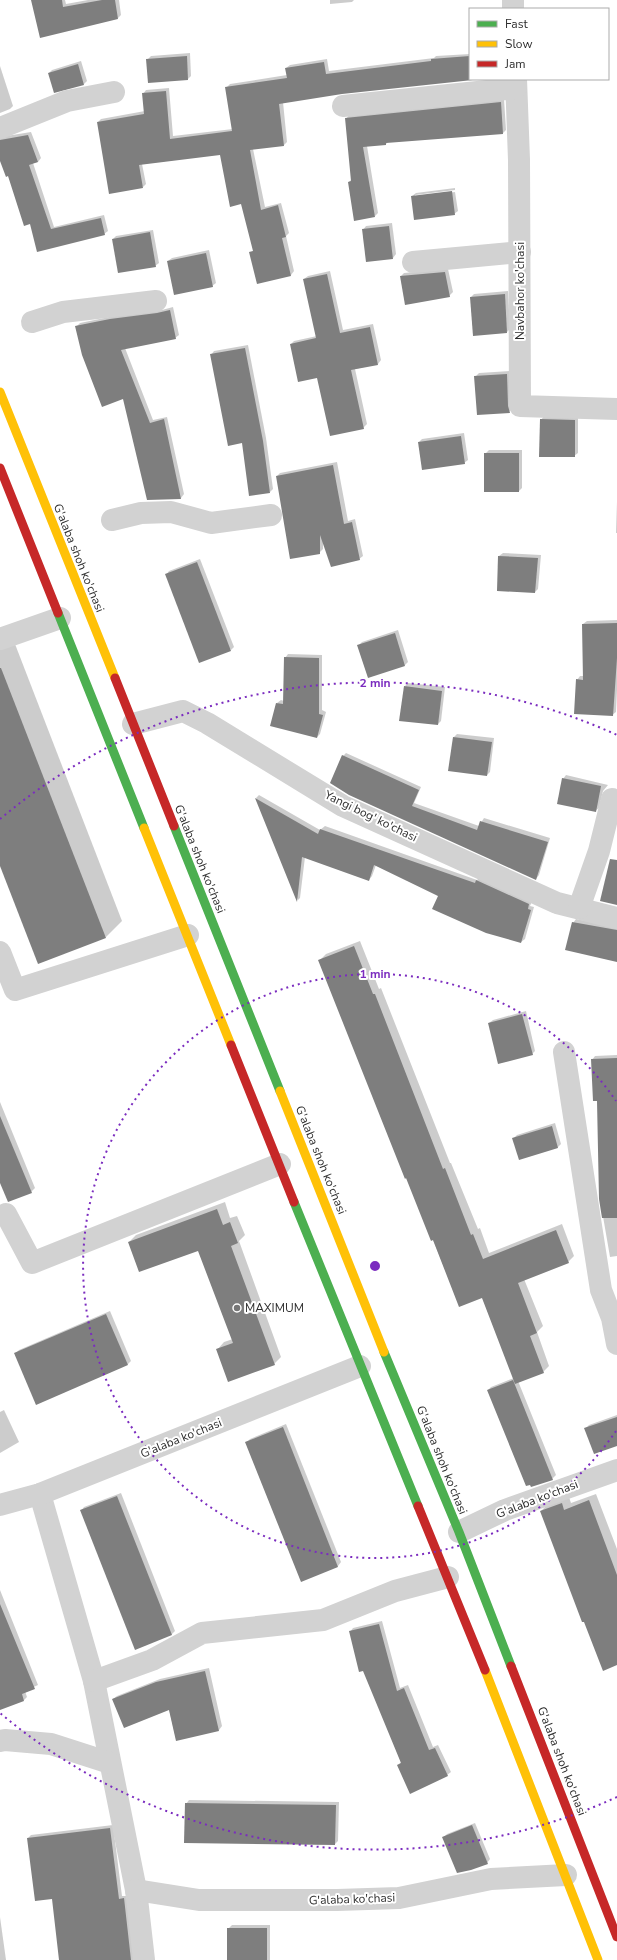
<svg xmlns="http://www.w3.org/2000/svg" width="617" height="1960" viewBox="0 0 617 1960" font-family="'Nunito Sans',sans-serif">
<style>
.shadow{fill:#0003}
.building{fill:#7e7e7e}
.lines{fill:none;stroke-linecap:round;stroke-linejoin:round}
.street{stroke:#d2d2d2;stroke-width:22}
.fast{stroke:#4caf50;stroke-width:9}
.slow{stroke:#ffc107;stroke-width:9}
.jam{stroke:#c62828;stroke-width:9}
.ring{fill:none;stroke:#7b2cbf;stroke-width:2;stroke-dasharray:2 4}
.poi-dot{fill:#767676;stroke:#fff;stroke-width:1.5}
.labels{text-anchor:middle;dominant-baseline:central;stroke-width:4;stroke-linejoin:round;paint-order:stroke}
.street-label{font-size:12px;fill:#2d2d2d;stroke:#fff}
.poi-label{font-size:12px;fill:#2d2d2d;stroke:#fff;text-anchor:start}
.centre{fill:#7b2cbf;stroke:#fff;stroke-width:2}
.ring-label{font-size:12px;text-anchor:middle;font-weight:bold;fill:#7b2cbf;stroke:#fff;stroke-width:4;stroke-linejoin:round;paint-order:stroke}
</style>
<rect width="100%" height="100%" fill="#fff"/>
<g class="shadow">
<polygon points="32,0 65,0 66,4 88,0 119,0 121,15 118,18 41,37"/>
<polygon points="330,0 354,0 352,2 330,4"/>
<polygon points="190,53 191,76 188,79 149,82 147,60 151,56"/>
<polygon points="470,54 470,79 472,79 342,93 283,102 287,142 284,145 253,149 265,207 281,203 289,233 286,236 294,271 291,275 258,283 251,253 254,250 242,203 221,154 142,164 146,184 143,187 98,122 101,119 145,111 143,94 146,90 169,88 173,136 233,129 226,88 230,84 287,75 286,68 290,65 327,59 329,71 434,58 436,56"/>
<polygon points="81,61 87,81 84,84 55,92 49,73 52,70"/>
<polygon points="0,66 13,106 10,109 0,113"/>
<polygon points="504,99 506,130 503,133 388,142 386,144 367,146 378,213 375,216 349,182 352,179 346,119 349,115"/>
<polygon points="31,132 41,158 38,162 33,163 54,227 104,215 108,231 104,234 38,250 31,223 0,158 0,137"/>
<polygon points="455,188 455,190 415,195 415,197 455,192 458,211 454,214 412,196 416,193"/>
<polygon points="392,223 396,254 393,258 363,230 366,226"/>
<polygon points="153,230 159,263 155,266 113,239 116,236"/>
<polygon points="209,250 216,283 212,286 168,261 172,258"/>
<polygon points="448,269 453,292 449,296 401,276 404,273"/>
<polygon points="330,271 343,330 373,324 381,360 378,364 355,369 367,424 363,428 291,344 294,341 317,336 304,279 308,276"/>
<polygon points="508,291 510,329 507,332 471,297 474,294"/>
<polygon points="173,307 179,335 175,338 125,348 153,420 167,417 184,494 181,498 148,499 124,397 76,327 80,323 114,316 162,310"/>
<polygon points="248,345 266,438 273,489 270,492 243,442 211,355 214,351"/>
<polygon points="510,371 512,408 509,412 475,377 479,373"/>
<polygon points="544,416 578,417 578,453 574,456 541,420"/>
<polygon points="464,433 468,460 464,463 419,442 422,439"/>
<polygon points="489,450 522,450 522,488 519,491 485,454"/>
<polygon points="337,462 348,521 355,519 363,556 359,559 323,541 323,549 319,553 277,476 280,473"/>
<polygon points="617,501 617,533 616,533"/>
<polygon points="503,553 541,555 538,589 535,592 499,556"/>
<polygon points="200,559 234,647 231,650 166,575 169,571"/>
<polygon points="617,620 617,690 616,712 612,715 577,680 580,676 584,676 583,624 587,621"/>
<polygon points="398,630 408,662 405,665 369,677 358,646 362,642"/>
<polygon points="15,644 122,921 106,937 0,863 0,650"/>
<polygon points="288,654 322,655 322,710 326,712 320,734 317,737 277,703 281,700 284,701 285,658"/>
<polygon points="408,683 445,687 441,721 438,724 405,686"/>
<polygon points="457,734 494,738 490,772 487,775 454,737"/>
<polygon points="346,753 421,787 414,803 479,826 484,818 550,838 539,875 536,879 349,794 343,756"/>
<polygon points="566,775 608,785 603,791 599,808 595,811 563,779"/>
<polygon points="259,795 320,830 325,826 477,880 480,877 532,901 530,906 534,907 525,939 521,942 439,895 376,865 372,876 369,880 305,857 300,898 298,900 256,798"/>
<polygon points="576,919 617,927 617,961 573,923"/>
<polygon points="360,941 379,989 381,988 450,1163 451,1163 478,1229 480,1228 489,1253 562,1224 574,1256 568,1262 524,1279 543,1326 537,1332 549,1366 543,1372 518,1381 556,1475 552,1479 488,1390 491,1387 514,1378 482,1297 460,1306 319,961 326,954"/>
<polygon points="526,1011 535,1051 532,1054 489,1023 493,1020"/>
<polygon points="617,1055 617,1256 610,1257 600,1199 598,1100 592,1060 595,1056"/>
<polygon points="0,1102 35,1188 31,1192 0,1181"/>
<polygon points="555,1123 561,1144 558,1147 520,1159 514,1138 517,1135"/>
<polygon points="225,1202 230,1218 237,1216 245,1235 239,1241 281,1357 274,1364 217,1350 224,1342 233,1339 199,1249 129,1242 136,1235"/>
<polygon points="110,1311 131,1361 128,1364 37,1403 15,1354 19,1350"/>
<polygon points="4,1410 19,1442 0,1453 0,1412"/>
<polygon points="617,1415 617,1445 585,1429 589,1425"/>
<polygon points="286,1424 341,1562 338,1566 301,1580 247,1442 250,1439"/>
<polygon points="121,1493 175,1631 172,1634 136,1649 81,1511 84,1507"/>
<polygon points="596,1494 617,1549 617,1664 541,1511 548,1504 569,1497 571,1503"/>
<polygon points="0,1590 38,1685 25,1691 27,1697 24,1700 0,1708"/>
<polygon points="382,1621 400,1688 408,1685 433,1747 438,1745 451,1772 447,1775 398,1766 401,1762 350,1632 353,1628"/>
<polygon points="209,1668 222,1726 219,1730 176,1739 169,1709 113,1699 117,1696 160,1679"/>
<polygon points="189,1800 339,1802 338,1841 335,1844 186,1804"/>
<polygon points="475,1823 490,1859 487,1863 444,1837 447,1834"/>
<polygon points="113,1825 122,1896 128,1896 135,1960 60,1960 53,1898 28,1838 31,1835"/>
<polygon points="0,1917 6,1960 0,1960"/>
<polygon points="232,1925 270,1925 270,1960 228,1960 228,1929"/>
</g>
<g class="building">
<polygon points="31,0 62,0 63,7 102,0 115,0 118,19 40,38"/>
<polygon points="187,56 188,80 148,83 146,59"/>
<polygon points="470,56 470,79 482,79 342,94 279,104 284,146 250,150 261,210 278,205 286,237 282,238 291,276 257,284 249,252 253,251 241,204 230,207 220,155 139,165 143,188 109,194 97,122 144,114 142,93 166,91 170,139 232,131 225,87 287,78 285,68 324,62 326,74 431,61 431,59"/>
<polygon points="78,64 84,85 54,93 48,73"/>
<polygon points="501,102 503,134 386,143 386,145 363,147 375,217 354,221 348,182 351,181 345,118"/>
<polygon points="28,135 38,162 29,165 51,229 101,218 105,235 37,252 30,224 24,226 8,176 6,177 0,161 0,140"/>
<polygon points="452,191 455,215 414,220 411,196"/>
<polygon points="389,226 393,259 366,262 362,229"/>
<polygon points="150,232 156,267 118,273 112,239"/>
<polygon points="206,253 213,287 174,295 167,261"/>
<polygon points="445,272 450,297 405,305 400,276"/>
<polygon points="327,274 340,333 370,327 378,365 351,370 364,429 330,436 317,378 298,382 290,344 316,338 303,279"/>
<polygon points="505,294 507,333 473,336 470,297"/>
<polygon points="170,310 176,339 121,350 150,423 164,419 181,499 147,500 123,399 102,407 82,355 75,326 110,319 157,313"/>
<polygon points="245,348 263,441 270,493 249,496 242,443 228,446 210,354"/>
<polygon points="507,374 508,406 510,413 477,415 474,376"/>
<polygon points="540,419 575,420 575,457 539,457"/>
<polygon points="461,436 465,464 422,470 418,442"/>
<rect x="484" y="453" width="35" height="39"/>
<polygon points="333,465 344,524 352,522 360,560 331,567 320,535 320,554 290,559 276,476"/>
<polygon points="498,556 538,558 535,593 497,591"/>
<polygon points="197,562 231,651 199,663 165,574"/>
<polygon points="617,623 617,658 613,716 574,714 576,679 583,680 582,624"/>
<polygon points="395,633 405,666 368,678 357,645"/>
<polygon points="284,657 319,658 319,714 323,715 317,738 270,726 276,703 283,704"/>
<polygon points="0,668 1,668 106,938 38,964 0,866"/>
<polygon points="404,686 442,691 438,725 399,721"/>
<polygon points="453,737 492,742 487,776 448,771"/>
<polygon points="342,755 419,790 412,806 477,830 480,821 548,842 536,880 349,795 330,783"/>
<polygon points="562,778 601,786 596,812 557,804"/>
<polygon points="255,798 318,834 320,829 475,883 476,880 529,904 528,909 531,910 521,943 486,933 432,909 438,896 374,865 369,881 302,857 297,902"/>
<polygon points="610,859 617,860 617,905 600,901"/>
<polygon points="572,922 617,930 617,962 565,950"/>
<polygon points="354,946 373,994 375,994 443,1169 445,1168 471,1235 473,1234 483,1259 556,1230 569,1263 518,1283 537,1333 530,1336 544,1373 515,1384 482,1298 459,1307 433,1240 431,1241 406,1178 405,1179 318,960"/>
<polygon points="522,1014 533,1055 498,1064 488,1023"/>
<polygon points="617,1058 617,1218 602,1218 599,1199 597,1101 593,1101 591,1059"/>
<polygon points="0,1116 32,1193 8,1202 0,1183"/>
<polygon points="552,1126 558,1148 519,1160 512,1138"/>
<polygon points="217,1209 223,1225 230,1222 238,1243 231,1246 275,1365 228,1382 216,1349 233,1343 198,1251 139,1272 128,1242"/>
<polygon points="106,1314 128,1365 36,1405 14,1353"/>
<polygon points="513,1380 553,1480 531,1487 530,1485 526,1486 487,1390"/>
<polygon points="617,1417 617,1446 594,1454 584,1428"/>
<polygon points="283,1427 338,1567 301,1582 245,1442"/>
<polygon points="117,1496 172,1635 135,1650 80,1510"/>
<polygon points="589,1500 617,1575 617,1665 603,1671 584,1622 582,1622 540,1511 562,1503 564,1510"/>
<polygon points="0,1604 35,1689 22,1694 24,1701 0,1710"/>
<polygon points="379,1624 397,1691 404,1688 429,1750 435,1748 448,1776 410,1794 397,1765 401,1763 363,1671 359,1672 349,1631"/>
<polygon points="205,1671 219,1731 176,1741 169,1710 124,1728 112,1699 156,1682"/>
<polygon points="185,1803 336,1805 335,1845 184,1843"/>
<polygon points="472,1825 488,1864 471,1870 457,1873 442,1837"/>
<polygon points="110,1828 119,1899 124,1898 131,1960 59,1960 52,1899 35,1901 27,1838"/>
<rect x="227" y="1928" width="40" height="32"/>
</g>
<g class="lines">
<g class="street">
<polyline points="513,0 513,9"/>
<polyline points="516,79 519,160 520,406 617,409"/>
<polyline points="343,106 516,88"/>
<polyline points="0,128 67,101 114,92"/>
<polyline points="413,262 520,252"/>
<polyline points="32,322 63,312 156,301"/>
<polyline points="112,520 141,513 171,512 211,523 271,515"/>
<polyline points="0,639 60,618"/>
<polyline points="133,724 183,711 207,723 343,806 557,903 617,918"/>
<polyline points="579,908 599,851 612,799"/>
<polyline points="0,952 15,990 188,935"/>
<polyline points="564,1052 601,1290 612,1318 617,1344"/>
<polyline points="6,1214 32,1263 280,1164"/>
<polyline points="40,1494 94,1681 136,1890 144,1960"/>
<polyline points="0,1505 40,1494 360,1366"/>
<polyline points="459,1532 505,1510 617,1470"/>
<polyline points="94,1681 152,1660 202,1633 323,1620 395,1591 448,1577"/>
<polyline points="0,1741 5,1740 51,1744 110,1763"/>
<polyline points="136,1890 199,1900 337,1900 399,1898 491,1879 566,1875"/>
</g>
<g class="fast">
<polyline points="58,613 144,828"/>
<polyline points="174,826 280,1091"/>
<polyline points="294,1202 418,1506"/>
<polyline points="384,1352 459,1532 511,1666"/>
</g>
<g class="slow">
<polyline points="0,392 115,678"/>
<polyline points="144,828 231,1045"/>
<polyline points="280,1091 384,1352"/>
<polyline points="485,1670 598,1960"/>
</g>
<g class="jam">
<polyline points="0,468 58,613"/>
<polyline points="115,678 174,826"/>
<polyline points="231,1045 294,1202"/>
<polyline points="418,1506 485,1670"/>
<polyline points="511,1666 617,1937"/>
</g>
</g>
<g class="ring">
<path d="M616 1431A292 292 0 1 1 616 1101"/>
<path d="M617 1797A583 583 0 0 1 0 1713M0 819A583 583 0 0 1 617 735"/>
</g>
<circle class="poi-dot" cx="237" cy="1308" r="4"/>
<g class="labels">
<g class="street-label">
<text transform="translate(520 291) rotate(-90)">Navbahor ko'chasi</text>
<text transform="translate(79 558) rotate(68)">G'alaba shoh ko'chasi</text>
<text transform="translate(371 816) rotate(26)">Yangi bog' ko'chasi</text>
<text transform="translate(200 859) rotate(68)">G'alaba shoh ko'chasi</text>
<text transform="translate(321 1160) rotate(68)">G'alaba shoh ko'chasi</text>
<text transform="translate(181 1438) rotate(-22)">G'alaba ko'chasi</text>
<text transform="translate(442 1460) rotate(68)">G'alaba shoh ko'chasi</text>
<text transform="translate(537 1499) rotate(-21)">G'alaba ko'chasi</text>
<text transform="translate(562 1761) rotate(69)">G'alaba shoh ko'chasi</text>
<text transform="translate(352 1899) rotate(-2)">G'alaba ko'chasi</text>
</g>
<g class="poi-label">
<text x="245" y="1308">MAXIMUM</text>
</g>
</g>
<circle cx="375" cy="1266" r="6" class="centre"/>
<g class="ring-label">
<text x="375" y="687">2 min</text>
<text x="375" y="978">1 min</text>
</g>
<rect x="469" y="8" width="140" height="72" fill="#ffffff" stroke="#ababab"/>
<rect x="477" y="21" width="20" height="6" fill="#4caf50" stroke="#ababab"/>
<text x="505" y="28" font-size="12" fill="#2d2d2d">Fast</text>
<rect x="477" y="41" width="20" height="6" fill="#ffc107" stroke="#ababab"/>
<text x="505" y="48" font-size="12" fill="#2d2d2d">Slow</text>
<rect x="477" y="61" width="20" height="6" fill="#c62828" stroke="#ababab"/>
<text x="505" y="68" font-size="12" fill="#2d2d2d">Jam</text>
</svg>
